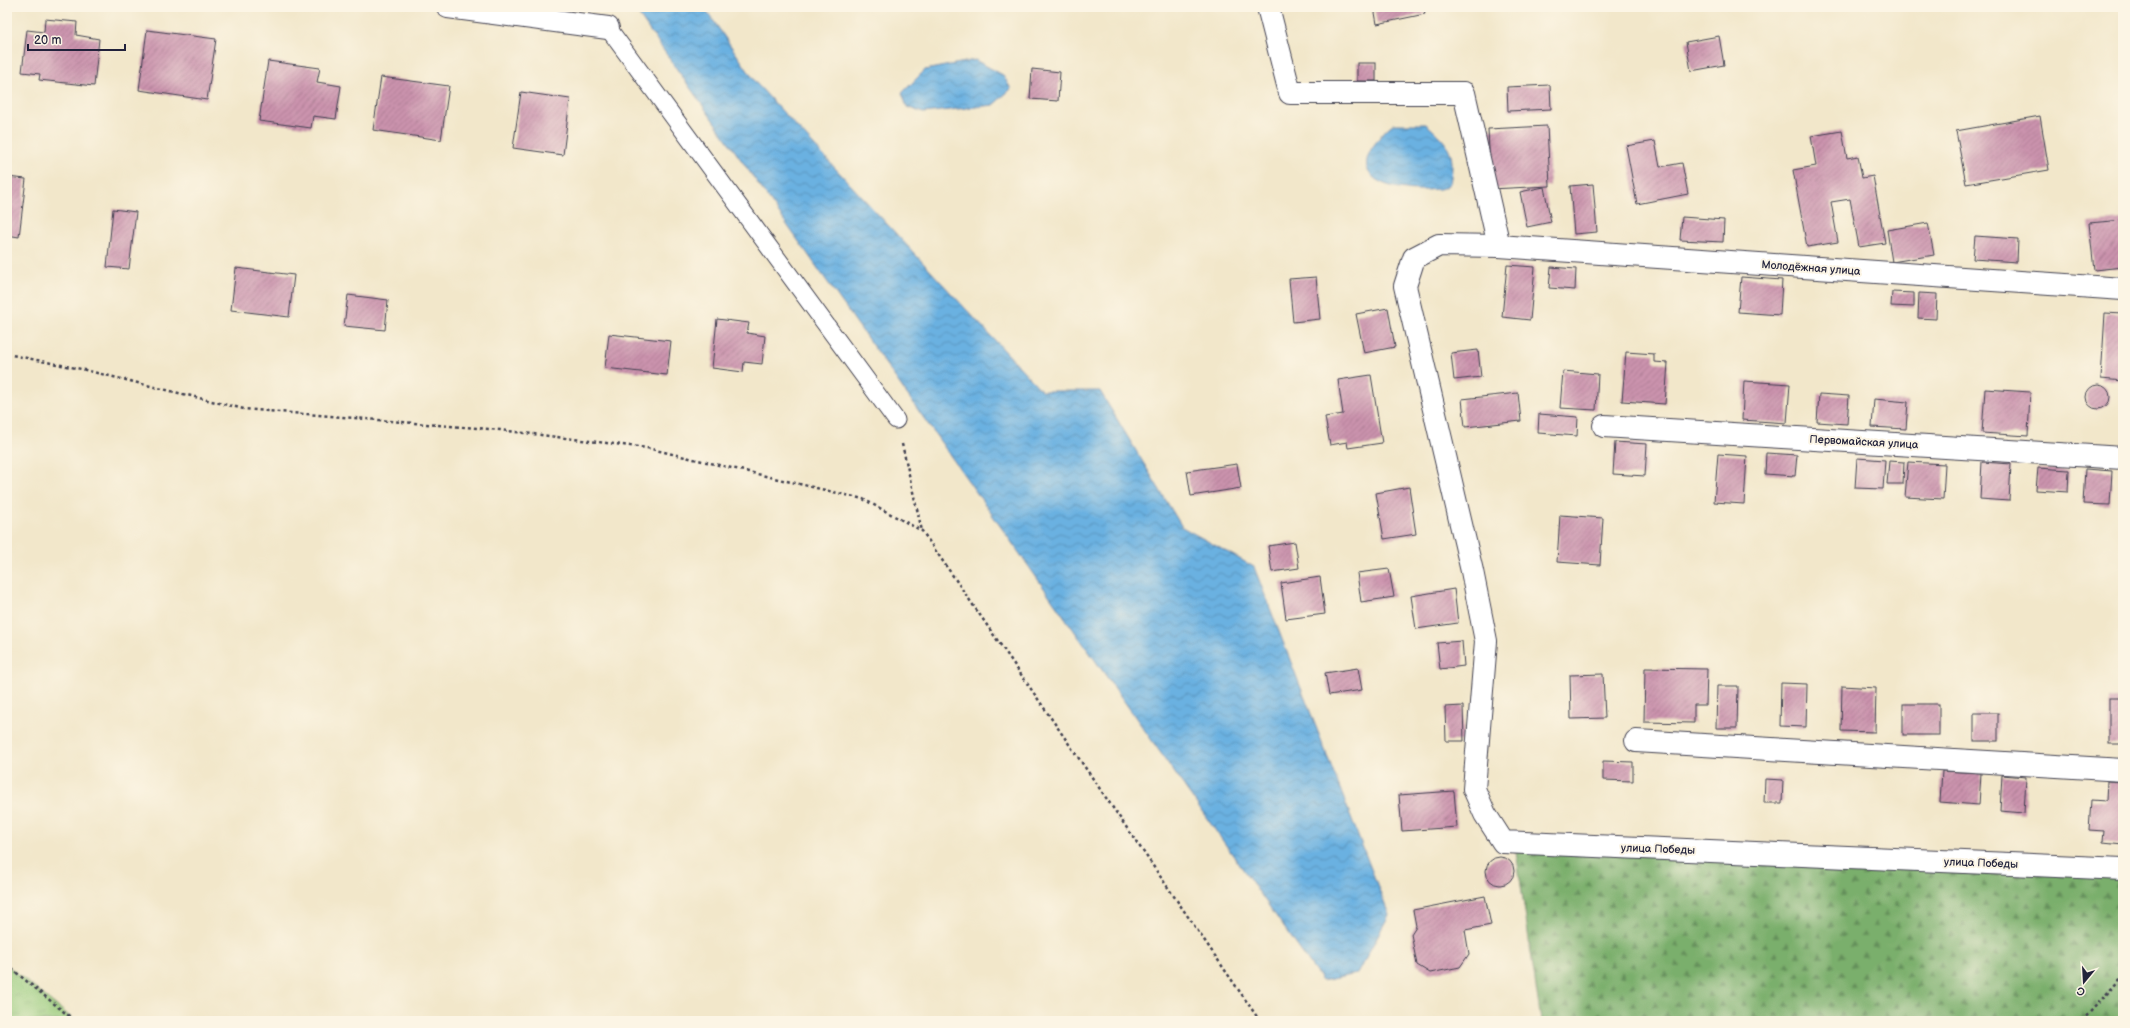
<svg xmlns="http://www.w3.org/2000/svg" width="2130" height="1028" viewBox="0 0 2130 1028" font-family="'Balsamiq Sans',sans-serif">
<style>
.grass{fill:url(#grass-tufts);stroke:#5d765c}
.forest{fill:url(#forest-firs);stroke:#4e6854}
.water{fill:url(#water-waves);stroke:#466a8e}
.building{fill:url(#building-hatch)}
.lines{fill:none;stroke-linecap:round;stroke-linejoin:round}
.lane-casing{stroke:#414050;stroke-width:19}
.street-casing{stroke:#414050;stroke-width:24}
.path{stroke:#414050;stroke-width:2.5;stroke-dasharray:3 3;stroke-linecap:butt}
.lane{stroke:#fff;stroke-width:17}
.street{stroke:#fff;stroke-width:22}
.labels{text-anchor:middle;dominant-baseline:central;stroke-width:4;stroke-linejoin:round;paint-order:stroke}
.street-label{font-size:11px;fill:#22223b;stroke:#fcf5e5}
</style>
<defs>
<pattern id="grass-tufts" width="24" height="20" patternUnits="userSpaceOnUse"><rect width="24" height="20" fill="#98cb7c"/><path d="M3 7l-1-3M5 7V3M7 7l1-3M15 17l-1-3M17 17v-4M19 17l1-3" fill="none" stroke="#83ae6c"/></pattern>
<pattern id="forest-firs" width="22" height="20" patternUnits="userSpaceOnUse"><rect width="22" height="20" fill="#7aaf6c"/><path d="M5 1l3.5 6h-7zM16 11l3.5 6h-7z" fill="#648e5a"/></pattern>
<pattern id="water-waves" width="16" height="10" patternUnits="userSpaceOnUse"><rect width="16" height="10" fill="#6ab1e1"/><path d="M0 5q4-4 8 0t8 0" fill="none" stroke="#5790b8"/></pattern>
<pattern id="building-hatch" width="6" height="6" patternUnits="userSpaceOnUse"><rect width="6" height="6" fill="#cb93ad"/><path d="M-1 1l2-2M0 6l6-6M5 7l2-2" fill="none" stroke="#a4788e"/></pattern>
</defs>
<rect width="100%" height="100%" fill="#fcf5e5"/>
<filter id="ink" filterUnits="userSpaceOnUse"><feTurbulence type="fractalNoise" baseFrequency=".025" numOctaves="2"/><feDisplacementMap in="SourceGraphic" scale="8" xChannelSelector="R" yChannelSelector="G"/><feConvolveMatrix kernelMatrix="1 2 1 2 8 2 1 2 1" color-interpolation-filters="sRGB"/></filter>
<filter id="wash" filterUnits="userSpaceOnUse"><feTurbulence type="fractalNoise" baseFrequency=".012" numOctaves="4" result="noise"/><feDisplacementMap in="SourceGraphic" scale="16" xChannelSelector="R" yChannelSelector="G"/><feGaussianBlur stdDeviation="0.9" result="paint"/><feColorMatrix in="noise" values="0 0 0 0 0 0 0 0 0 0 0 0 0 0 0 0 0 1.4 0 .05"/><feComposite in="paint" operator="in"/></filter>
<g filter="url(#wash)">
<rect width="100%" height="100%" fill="#f2e7ca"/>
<polygon class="grass" points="7,965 75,1021 7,1021"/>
<polygon class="forest" points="1515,845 2123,866 2123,1021 1541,1021"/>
<g class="water">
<polygon points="633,7 704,7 757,84 1042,391 1100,391 1182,527 1254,567 1389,915 1357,974 1322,981"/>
<polygon points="975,60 1003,75 1011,89 993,105 923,113 907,107 902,93 925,70"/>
<path d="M1393 124H1426C1449 144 1456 152 1450 183 1448 184 1446 188 1443 188 1439 190 1432 189 1427 190 1401 191 1347 183 1374 145 1380 137 1384 130 1393 124Z"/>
</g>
<g id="blocks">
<g class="building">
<polygon points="1374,7 1423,7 1425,14 1377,24"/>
<polygon points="45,19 77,22 76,35 99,39 94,86 39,80 40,74 22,72 27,30 44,32"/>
<polygon points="147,30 216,39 207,100 139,90"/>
<polygon points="1719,36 1724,65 1691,71 1686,42"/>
<polygon points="268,61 320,68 317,82 341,86 336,119 313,116 311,128 259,121"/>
<rect x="1357" y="63" width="19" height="18"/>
<polygon points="1032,69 1060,72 1058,101 1030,99"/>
<polygon points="381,77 449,86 441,140 373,130"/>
<polygon points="1550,85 1551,109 1508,111 1507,87"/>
<polygon points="521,92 570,99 563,155 513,148"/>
<polygon points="2040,116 2049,170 1966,184 1956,131"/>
<polygon points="1547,126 1550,186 1491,189 1488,129"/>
<polygon points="1842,131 1847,158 1858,156 1862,178 1873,176 1885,243 1859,247 1850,199 1831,202 1838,242 1807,247 1793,170 1816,166 1811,136"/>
<polygon points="1655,141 1660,167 1682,163 1688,194 1637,204 1626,146"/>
<polygon points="7,177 26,179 19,237 7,235"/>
<polygon points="1593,184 1597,232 1574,234 1570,186"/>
<polygon points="1544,187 1551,222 1527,227 1520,192"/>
<polygon points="113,209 136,212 129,269 107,267"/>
<polygon points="1682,217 1724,220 1723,242 1680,240"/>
<polygon points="2123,220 2123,267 2094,270 2089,223"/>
<polygon points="1928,223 1934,255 1892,262 1887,230"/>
<polygon points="1975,236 2018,239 2017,262 1973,259"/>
<polygon points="1507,265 1535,267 1530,320 1502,317"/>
<polygon points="1551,267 1576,269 1575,290 1549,288"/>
<polygon points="236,268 294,275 289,317 231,310"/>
<polygon points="1316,277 1320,319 1293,322 1289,279"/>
<polygon points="1741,277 1782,280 1780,315 1738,312"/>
<polygon points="1892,292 1914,293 1914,307 1891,306"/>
<polygon points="1919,293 1937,294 1936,319 1918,318"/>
<polygon points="348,295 388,300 385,330 344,326"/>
<polygon points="1388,308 1395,347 1364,353 1356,314"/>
<polygon points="2105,313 2123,314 2123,381 2101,379"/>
<polygon points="717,319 749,323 747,333 765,336 762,364 744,362 743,372 712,368"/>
<polygon points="609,334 671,341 667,375 605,368"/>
<polygon points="1478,350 1481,377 1454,380 1451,353"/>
<polygon points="1626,352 1654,354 1654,362 1668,363 1665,404 1622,401"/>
<polygon points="1563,371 1598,374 1596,410 1560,408"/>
<polygon points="1371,375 1382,443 1348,448 1347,442 1330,445 1325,417 1343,414 1338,380"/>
<polygon points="1744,381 1790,384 1787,423 1742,420"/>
<circle cx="2098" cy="397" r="12"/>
<polygon points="1985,389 2030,392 2028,436 1982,433"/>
<polygon points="1518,393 1521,421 1465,427 1462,399"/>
<polygon points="1819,394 1849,396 1847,424 1817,422"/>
<polygon points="1874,399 1908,402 1906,429 1872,427"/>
<polygon points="1539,414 1578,417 1577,436 1538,433"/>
<polygon points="1615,442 1647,444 1645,476 1613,474"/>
<polygon points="1766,453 1797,455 1795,476 1765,474"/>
<polygon points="1718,454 1747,456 1744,504 1714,502"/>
<polygon points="1857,458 1885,460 1883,489 1855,488"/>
<polygon points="1889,461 1904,462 1903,484 1887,484"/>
<polygon points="1908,462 1945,464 1943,499 1905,497"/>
<polygon points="1982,462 2011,464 2009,501 1980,499"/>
<polygon points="1237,464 1241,488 1191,496 1187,471"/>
<polygon points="2038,468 2069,470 2068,492 2036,490"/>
<polygon points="2085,469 2112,471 2110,505 2083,504"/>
<polygon points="1409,487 1416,534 1384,539 1376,493"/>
<polygon points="1560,515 1603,518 1600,565 1557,562"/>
<polygon points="1295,542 1299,568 1272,572 1268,546"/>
<polygon points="1389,569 1394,597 1361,602 1357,573"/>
<polygon points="1320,577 1325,614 1286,619 1281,583"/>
<polygon points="1454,589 1458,623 1416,629 1411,596"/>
<polygon points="1462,641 1464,666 1440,669 1437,643"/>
<polygon points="1358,668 1362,690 1329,695 1325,673"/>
<polygon points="1645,668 1707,669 1706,705 1694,705 1694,723 1644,722"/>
<polygon points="1603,674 1605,718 1571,719 1570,675"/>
<polygon points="1781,683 1807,684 1806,727 1780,726"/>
<polygon points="1717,686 1738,686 1737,728 1716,728"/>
<polygon points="1842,686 1876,688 1875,732 1841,731"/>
<rect x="2109" y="698" width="14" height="46"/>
<rect x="1903" y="704" width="36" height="31"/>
<polygon points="1463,706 1464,741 1446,741 1445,707"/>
<rect x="1974" y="713" width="24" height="28"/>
<polygon points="1603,761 1633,762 1633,781 1603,780"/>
<polygon points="1942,771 1981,773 1979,805 1940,802"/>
<polygon points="2002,775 2026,777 2024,813 2000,811"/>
<polygon points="1765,779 1783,780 1782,803 1764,803"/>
<polygon points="2107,781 2123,782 2123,844 2103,842 2104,831 2089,830 2091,800 2106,801"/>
<polygon points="1454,791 1457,827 1402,831 1399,795"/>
<circle cx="1500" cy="871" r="14"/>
<polygon points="1485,896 1491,925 1465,930 1469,954 1460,967 1430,973 1417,965 1411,934 1416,926 1413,910"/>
</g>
</g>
</g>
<g filter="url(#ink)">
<use href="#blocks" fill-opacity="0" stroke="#414050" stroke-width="1"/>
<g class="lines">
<g class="lane-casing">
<polyline id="lane" points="608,28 896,420"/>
</g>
<g class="street-casing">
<g id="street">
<polyline points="448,7 608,28"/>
<polyline points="1268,7 1290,93 1464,93 1499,246"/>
<polyline points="2123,289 1499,246 1439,245 1414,258 1405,286 1472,571 1486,641 1474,789 1485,814 1503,842 2123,869"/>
<polyline points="1604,426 2123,458"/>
<polyline points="1636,741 2123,770"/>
</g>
</g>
<g class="path">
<polyline points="7,354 81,369 244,409 500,430 647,448 863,499 922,531 1260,1021"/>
<polyline points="902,444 922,531"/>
<polyline points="7,965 75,1021"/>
<polyline points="2082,1021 2123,976"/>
</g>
<use href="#lane" class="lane"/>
<use href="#street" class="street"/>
</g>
</g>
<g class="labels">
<g class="street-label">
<text transform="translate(1811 268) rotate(4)">Молодёжная улица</text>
<text transform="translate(1864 442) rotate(3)">Первомайская улица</text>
<text transform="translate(1658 849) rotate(2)">улица Победы</text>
<text transform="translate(1981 863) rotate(2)">улица Победы</text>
</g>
</g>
<rect width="2130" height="1028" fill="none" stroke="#fcf5e5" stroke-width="24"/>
<g transform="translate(2084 982) rotate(198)" stroke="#fcf5e5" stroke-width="3" paint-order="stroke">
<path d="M0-3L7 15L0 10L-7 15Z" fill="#22223b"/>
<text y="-6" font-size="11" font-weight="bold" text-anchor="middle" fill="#22223b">С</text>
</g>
<path d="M28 44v6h97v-6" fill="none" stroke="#22223b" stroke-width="2"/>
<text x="34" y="44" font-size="12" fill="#22223b" stroke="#fcf5e5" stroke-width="3" paint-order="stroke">20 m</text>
</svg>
